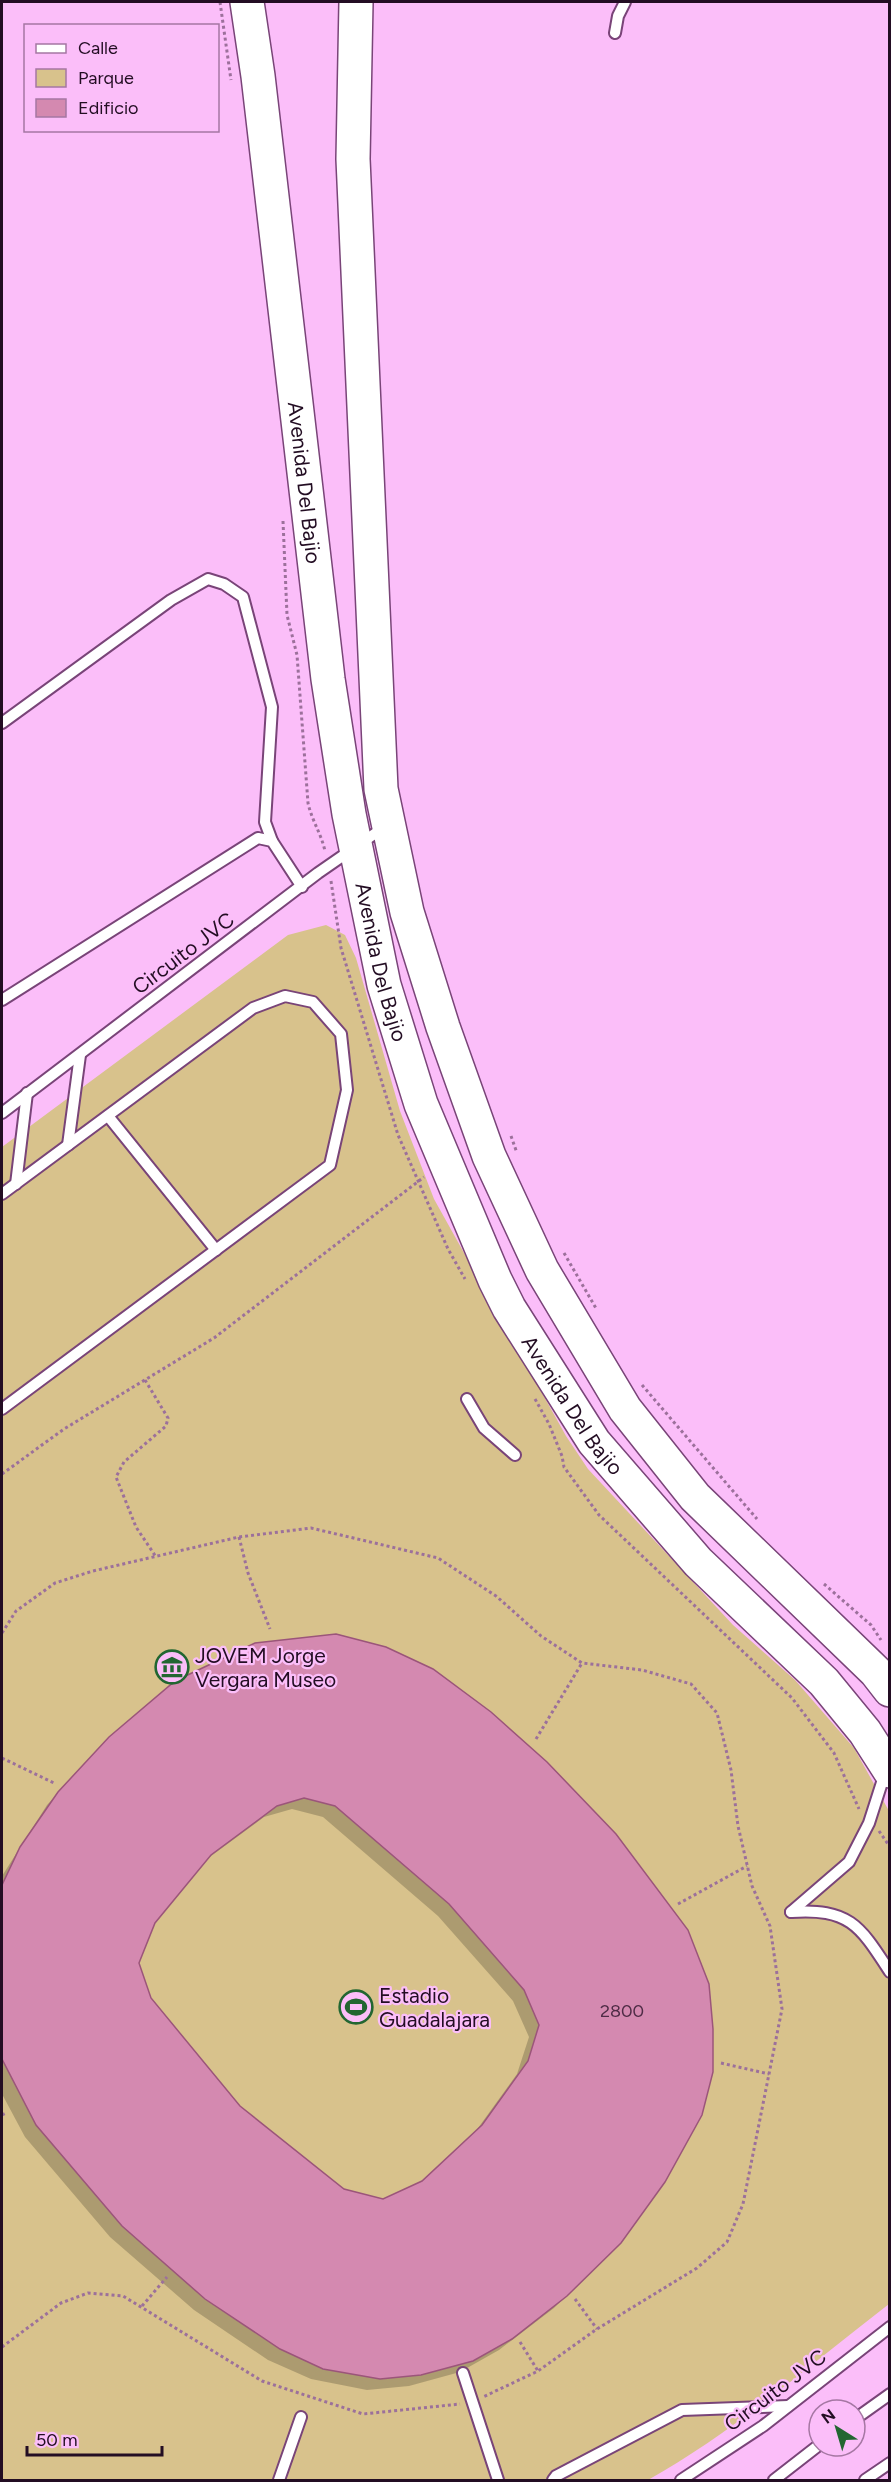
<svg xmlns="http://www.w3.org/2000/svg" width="891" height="2482" viewBox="0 0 891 2482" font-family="Figtree,sans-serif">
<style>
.green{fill:#d8c28c}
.shadow{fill:#0003;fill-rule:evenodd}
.building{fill:#d489b0;stroke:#9b557a;stroke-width:1.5;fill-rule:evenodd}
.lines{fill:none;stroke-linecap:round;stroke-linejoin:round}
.lane-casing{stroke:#794478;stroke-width:14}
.primary-casing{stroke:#794478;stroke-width:36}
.path{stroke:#9c709b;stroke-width:3;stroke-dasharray:3 3;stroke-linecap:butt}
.lane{stroke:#fff;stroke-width:10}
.primary{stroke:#fff;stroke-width:33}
.labels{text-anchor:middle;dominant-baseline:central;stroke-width:4.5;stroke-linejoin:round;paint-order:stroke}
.number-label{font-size:18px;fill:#4f2c46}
.street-label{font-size:21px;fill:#230d23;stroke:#fbbef9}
.poi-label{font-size:21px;fill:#230d23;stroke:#fbbef9;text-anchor:start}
</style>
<rect width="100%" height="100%" fill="#fbbef9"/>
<path class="green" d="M326 925 345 935 356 958 400 1111 434 1199 566 1436 588 1469 642 1527 733 1625 795 1680 854 1748 889 1811V2304C811 2364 735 2431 648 2480H2V1147L288 935Z"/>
<path class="shadow" d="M432 1670 620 2242 554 2308 499 2350 460 2372 409 2386 367 2390 311 2379 268 2360 194 2310 110 2237 25 2137 2 2094V1876L47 1805 98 1750ZM292 1809 323 1817 438 1916 513 2001 529 2037 517 2074 473 2135 423 2182 383 2201 343 2191 239 2107 149 1998 137 1963 153 1923 203 1862 264 1817Z"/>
<path class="building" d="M336 1634 386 1647 433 1669 491 1712 547 1762 616 1834 688 1930 709 1984 713 2029V2072L702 2115 665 2182 621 2243 567 2296 512 2339 473 2361 421 2375 380 2379 323 2369 280 2349 205 2299 122 2226 36 2125 2 2059V1885L20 1847 58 1792 109 1737 175 1681 255 1643ZM304 1798 335 1806 449 1904 524 1990 539 2025 528 2061 482 2125 422 2181 383 2199 344 2189 240 2106 151 1998 139 1963 155 1923 211 1855 277 1806Z"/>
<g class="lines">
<g class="lane-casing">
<g id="lane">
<polyline points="615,33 618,16 625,2"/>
<polyline points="2,723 171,600 208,579 224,584 243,597 272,707 265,822 272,841"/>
<polyline points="2,1000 258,838 272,841 302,887"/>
<polyline points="2,1113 318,873 383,828"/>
<polyline points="108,1116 216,1250"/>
<polyline points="68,1145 80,1055"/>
<polyline points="16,1184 27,1093"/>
<polyline points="2,1194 253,1008 285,996 313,1002 341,1034 347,1090 330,1165 2,1409"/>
<polyline points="467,1399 484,1428 515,1455"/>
<polyline points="791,1912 849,1862 869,1823 885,1773"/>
<path d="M791 1912C850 1908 860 1926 890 1972"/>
<polyline points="463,2373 498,2480"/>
<polyline points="855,2419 890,2394"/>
<polyline points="279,2480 301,2417"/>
<polyline points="553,2480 556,2476 682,2410 788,2406"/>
<polyline points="681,2480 763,2426 890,2327"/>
<polyline points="774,2480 819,2445"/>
<polyline points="865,2480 890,2463"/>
</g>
</g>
<g class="primary-casing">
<g id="primary">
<path id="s1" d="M247 2 258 76 328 679 349 814 384 985 421 1104 495 1280 509 1308 594 1442 698 1562 824 1682 865 1732 890 1771"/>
<polyline points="356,2 353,159 381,789 407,912 443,1027 489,1156 542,1270 625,1409 695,1497 876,1672 890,1690"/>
</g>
</g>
<g class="path">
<polyline points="220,2 231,80"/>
<path d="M283 521 287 615 297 655 308 803C312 821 321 833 325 851"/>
<polyline points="331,881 341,948 398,1135 448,1249 465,1279"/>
<polyline points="511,1136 517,1153"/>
<polyline points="564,1253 597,1310"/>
<polyline points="145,1380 168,1418 166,1426 124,1462 116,1477 136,1527 156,1557"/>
<polyline points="642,1385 757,1519"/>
<polyline points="535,1399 549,1424 562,1456 564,1467 599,1515 792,1698 834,1753 859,1809"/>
<polyline points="2,1474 64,1429 214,1338 424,1177"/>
<polyline points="239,1537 248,1573 270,1629"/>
<polyline points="824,1584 871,1625 881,1640"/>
<polyline points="2,1633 16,1611 55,1583 93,1571 239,1537 311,1528 438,1558 496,1596 541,1636 582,1663 642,1670 691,1684 717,1713 731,1770 738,1826 752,1886 770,1926 782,2009 743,2204 727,2242 697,2268 597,2329 538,2371 483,2397"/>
<polyline points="536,1739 582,1663"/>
<polyline points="2,1758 56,1784"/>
<polyline points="879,1831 890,1847"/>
<polyline points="678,1904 747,1866"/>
<polyline points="721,2063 769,2074"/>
<polyline points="2,2115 6,2113"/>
<polyline points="575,2299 597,2329"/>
<polyline points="142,2306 167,2277"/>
<polyline points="520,2342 538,2371"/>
<polyline points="2,2347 61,2303 88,2293 123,2296 262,2381 363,2414 460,2404"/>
</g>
<use href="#lane" class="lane"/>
<use href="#primary" class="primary"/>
</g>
<defs>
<g id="museum-ring" transform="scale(1.725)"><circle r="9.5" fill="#fbbef9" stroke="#226631" stroke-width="1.5"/><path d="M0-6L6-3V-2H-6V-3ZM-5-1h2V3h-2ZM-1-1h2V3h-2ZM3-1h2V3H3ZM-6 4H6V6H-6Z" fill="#226631"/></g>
<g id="stadium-ring" transform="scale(1.725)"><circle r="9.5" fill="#fbbef9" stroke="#226631" stroke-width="1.5"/><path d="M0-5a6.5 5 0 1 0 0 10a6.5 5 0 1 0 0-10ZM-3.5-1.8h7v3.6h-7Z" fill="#226631"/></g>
</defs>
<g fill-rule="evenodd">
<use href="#museum-ring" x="172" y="1667"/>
<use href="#stadium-ring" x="356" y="2007"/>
</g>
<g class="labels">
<g class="number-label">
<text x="622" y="2011">2800</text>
</g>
<g class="street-label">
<text stroke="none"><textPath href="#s1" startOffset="484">Avenida Del Bajio</textPath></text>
<text transform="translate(183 953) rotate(-37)">Circuito JVC</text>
<text stroke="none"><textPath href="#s1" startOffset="970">Avenida Del Bajio</textPath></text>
<text stroke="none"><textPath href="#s1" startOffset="1456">Avenida Del Bajio</textPath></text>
<text transform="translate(775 2390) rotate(-37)">Circuito JVC</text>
</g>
<g class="poi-label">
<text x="195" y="1655">JOVEM Jorge<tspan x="195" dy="24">Vergara Museo</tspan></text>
<text x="379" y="1995">Estadio<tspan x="379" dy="24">Guadalajara</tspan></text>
</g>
</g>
<rect width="891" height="2482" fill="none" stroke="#230d23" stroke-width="6"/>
<rect x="24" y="24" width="195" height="108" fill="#fbbef9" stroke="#a577a3" stroke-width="1.5"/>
<rect x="36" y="44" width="30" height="9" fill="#ffffff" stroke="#a577a3" stroke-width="1.5"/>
<text x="78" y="54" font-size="18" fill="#230d23">Calle</text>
<rect x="36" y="69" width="30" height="18" fill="#d8c28c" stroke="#a577a3" stroke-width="1.5"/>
<text x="78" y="84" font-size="18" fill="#230d23">Parque</text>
<rect x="36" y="99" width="30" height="18" fill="#d489b0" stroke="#a577a3" stroke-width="1.5"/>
<text x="78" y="114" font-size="18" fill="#230d23">Edificio</text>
<g transform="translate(837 2428) rotate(323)"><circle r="28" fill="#fbbef9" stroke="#a577a3" stroke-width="1.5"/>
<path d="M0-4.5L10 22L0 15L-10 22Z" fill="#226631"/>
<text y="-9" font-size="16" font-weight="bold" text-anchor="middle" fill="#230d23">N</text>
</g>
<path d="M27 2446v9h135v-9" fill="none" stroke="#230d23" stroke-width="3"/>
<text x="36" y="2446" font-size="18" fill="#230d23" stroke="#fbbef9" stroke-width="4.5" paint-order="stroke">50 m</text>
</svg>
